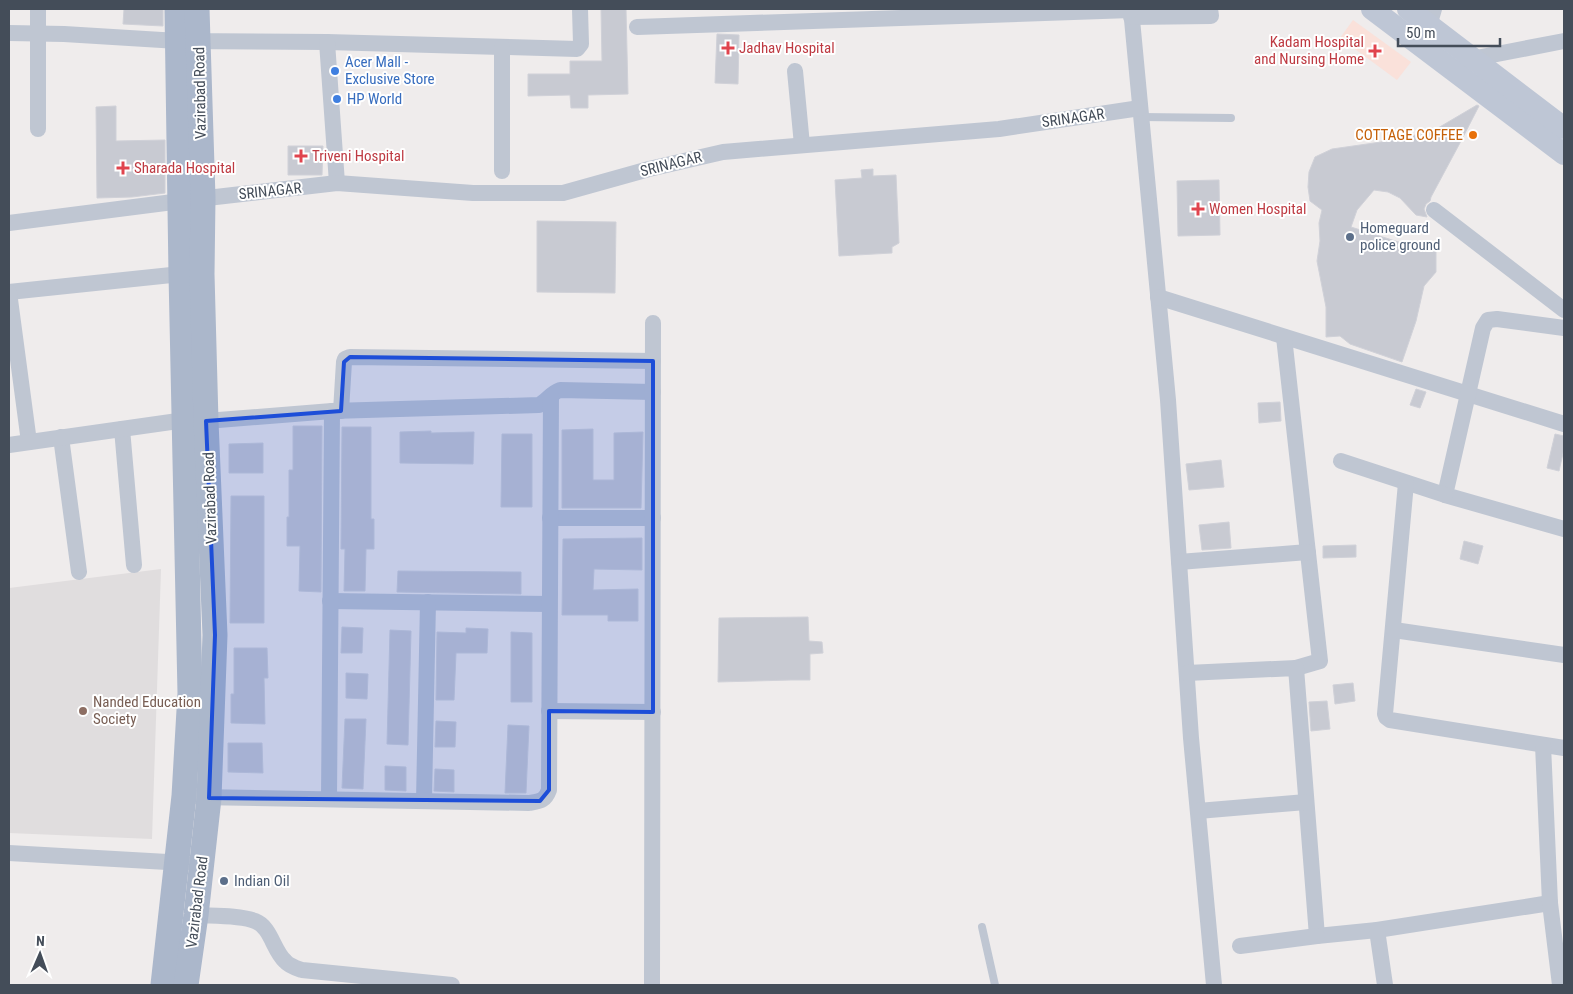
<svg xmlns="http://www.w3.org/2000/svg" width="1573" height="994" viewBox="0 0 1573 994" font-family="'Roboto Condensed',sans-serif">
<style>
.education{fill:#e0ddde}
.medical{fill:#fae1da}
.building{fill:#c8cad2;stroke:#d0d1d8}
.lines{fill:none;stroke-linecap:round;stroke-linejoin:round}
.service{stroke:#bfc6d2;stroke-width:8}
.minor{stroke:#bfc6d2;stroke-width:16}
.secondary{stroke:#bec6d5;stroke-width:22}
.primary{stroke:#abb7cb;stroke-width:25}
.marked{fill:#1d4ed8;fill-opacity:0.2;stroke:#1d4ed8;stroke-width:4;stroke-linejoin:round}
.health-dot{fill:#e0444e;stroke:#fff;stroke-width:2}
.shop-dot{fill:#3f7fe0;stroke:#fff;stroke-width:2}
.food-dot{fill:#e8710a;stroke:#fff;stroke-width:2}
.service-dot{fill:#5c6f8a;stroke:#fff;stroke-width:2}
.education-dot{fill:#8d6e63;stroke:#fff;stroke-width:2}
.labels{text-anchor:middle;dominant-baseline:central;stroke-width:4;stroke-linejoin:round;paint-order:stroke}
.health-label{font-size:15px;fill:#be3a42;stroke:#fff;text-anchor:start}
.shop-label{font-size:15px;fill:#366cbe;stroke:#fff;text-anchor:start}
.street-label{font-size:15px;fill:#444d59;stroke:#fff}
.food-label{font-size:15px;fill:#c56008;stroke:#fff;text-anchor:end}
.service-label{font-size:15px;fill:#4e5e75;stroke:#fff;text-anchor:start}
.education-label{font-size:15px;fill:#785e54;stroke:#fff;text-anchor:start}
</style>
<rect width="100%" height="100%" fill="#efecec"/>
<polygon class="education" points="161,569 152,839 9,833 9,588"/>
<polygon class="medical" points="1353,20 1411,62 1397,80 1340,38"/>
<g class="building">
<polygon points="124,9 163,9 163,26 123,24"/>
<polygon points="601,9 626,9 628,94 588,95 588,108 571,108 570,95 528,96 528,74 570,74 570,61 602,61"/>
<polygon points="717,34 739,35 738,84 715,83"/>
<polygon points="1477,105 1479,106 1461,141 1431,197 1430,201 1426,204 1424,209 1427,217 1416,215 1400,198 1388,192 1374,190 1357,210 1351,227 1408,245 1436,251 1436,272 1424,286 1416,321 1402,362 1350,344 1340,336 1326,337 1326,307 1317,261 1320,241 1319,223 1322,210 1310,201 1308,187 1309,172 1315,157 1332,149 1402,139 1438,128"/>
<polygon points="116,106 116,141 165,140 165,193 132,197 97,198 96,107"/>
<polygon points="288,146 323,146 322,175 288,175"/>
<polygon points="873,169 873,176 896,175 899,243 892,247 892,253 839,256 835,180 862,178 861,170"/>
<polygon points="1219,180 1220,235 1178,236 1177,181"/>
<polygon points="537,221 616,222 615,293 537,292"/>
<polygon points="1416,389 1426,392 1420,408 1410,405"/>
<polygon points="1280,402 1281,421 1259,423 1258,403"/>
<polygon points="293,426 322,426 321,592 299,591 300,546 287,546 287,517 289,517 289,470 293,470"/>
<polygon points="342,427 371,427 371,519 374,519 374,549 366,549 365,591 344,591 345,549 341,549"/>
<polygon points="593,429 593,480 614,480 614,433 643,432 641,508 562,508 562,430"/>
<polygon points="431,431 431,433 474,432 473,464 400,463 400,432"/>
<polygon points="502,434 532,434 532,507 501,507"/>
<polygon points="1555,434 1564,436 1564,449 1559,471 1547,468"/>
<polygon points="263,443 263,473 229,473 229,444"/>
<polygon points="1221,460 1224,487 1189,490 1186,464"/>
<polygon points="231,496 264,496 264,623 230,623"/>
<polygon points="1229,522 1231,548 1202,550 1199,525"/>
<polygon points="642,538 642,570 594,569 593,590 638,589 638,621 608,621 608,615 562,615 563,539"/>
<polygon points="1464,541 1483,546 1478,564 1460,559"/>
<polygon points="1356,545 1356,557 1323,558 1323,546"/>
<polygon points="398,571 521,572 521,594 397,592"/>
<polygon points="808,617 809,641 822,642 823,653 810,654 810,680 791,680 718,682 719,618"/>
<polygon points="342,627 363,628 362,653 341,653"/>
<polygon points="466,628 488,629 487,653 456,653 454,700 436,700 437,632 466,633"/>
<polygon points="390,630 411,631 408,745 387,744"/>
<polygon points="511,632 532,633 532,702 511,702"/>
<polygon points="234,648 267,648 268,678 264,678 265,724 231,723 231,694 234,694"/>
<polygon points="346,673 368,674 367,699 346,698"/>
<polygon points="1353,683 1355,701 1335,704 1333,685"/>
<polygon points="1327,701 1330,729 1311,731 1309,702"/>
<polygon points="345,719 366,719 363,789 342,788"/>
<polygon points="436,721 456,722 455,747 435,747"/>
<polygon points="508,725 529,726 526,793 505,793"/>
<polygon points="228,743 262,743 263,773 228,772"/>
<polygon points="385,766 406,767 406,791 385,790"/>
<polygon points="435,769 454,770 454,792 434,791"/>
</g>
<g class="lines">
<g class="service">
<polyline points="1141,117 1231,118"/>
<polyline points="982,927 995,985"/>
</g>
<g class="minor">
<polyline points="1131,9 1168,400 1191,738 1214,985"/>
<polyline points="1131,17 1211,16 1210,9"/>
<polyline points="1429,26 1434,9"/>
<polyline points="637,27 1131,10"/>
<polyline points="9,33 64,34 178,41 327,42 577,49 581,44 580,9"/>
<polyline points="327,42 337,183"/>
<polyline points="502,47 502,171"/>
<polyline points="1466,60 1564,41"/>
<polyline points="795,71 802,145"/>
<polyline points="38,129 38,9"/>
<polyline points="1434,210 1564,310"/>
<polyline points="9,223 181,201 337,183 473,193 563,193 649,169 723,152 999,129 1140,108"/>
<polyline points="9,292 181,274"/>
<polyline points="9,292 29,442"/>
<polyline points="1158,297 1564,424"/>
<polyline points="1564,328 1497,319 1488,320 1483,328 1445,495 1564,529"/>
<polyline points="1284,337 1320,661 1296,668"/>
<polyline points="341,411 344,362 345,359 350,357 653,361"/>
<polyline points="122,429 134,565"/>
<polyline points="61,437 79,572"/>
<path d="M9 445 185 420 206 421 332 411 539 405C547 401 551 393 560 390L653 392"/>
<polyline points="1341,461 1445,495"/>
<polyline points="1406,483 1385,714 1386,717 1390,720 1564,748"/>
<polyline points="550,518 653,518"/>
<polyline points="1179,562 1308,552"/>
<polyline points="330,601 549,604"/>
<polyline points="1394,630 1564,655"/>
<polyline points="1187,673 1296,668 1317,936 1377,930 1550,903"/>
<polyline points="549,711 653,712"/>
<polyline points="1543,745 1550,903 1560,985"/>
<path d="M199 797 529 803C540 801 545 801 549 790L551 396"/>
<polyline points="329,798 332,411"/>
<polyline points="424,800 428,602"/>
<polyline points="1198,811 1306,802"/>
<polyline points="9,853 185,863"/>
<path d="M196 915C212 916 240 915 255 921 271 927 273 950 285 961 289 966 296 968 302 970L452 985"/>
<polyline points="1377,930 1385,985"/>
<polyline points="1240,946 1317,936"/>
<polyline points="652,985 653,323"/>
</g>
<g class="secondary">
<polyline points="1372,9 1564,154"/>
<polyline points="1408,9 1564,128"/>
</g>
<g class="primary">
<polyline points="163,985 184,796 190,693 181,274 177,9"/>
<polyline points="186,985 196,915 209,798 215,635 206,421 202,274 203,198 197,9"/>
</g>
</g>
<path class="marked" d="M350 357 653 361V712L549 711V790L540 801 209 798 215 635 206 421 341 411 344 362Z"/>
<g class="health-dot">
<path d="M725.5 40.5h5v5h5v5h-5v5h-5v-5h-5v-5h5z"/>
<path d="M1372.5 43.5h5v5h5v5h-5v5h-5v-5h-5v-5h5z"/>
<path d="M298.5 148.5h5v5h5v5h-5v5h-5v-5h-5v-5h5z"/>
<path d="M120.5 160.5h5v5h5v5h-5v5h-5v-5h-5v-5h5z"/>
<path d="M1195.5 201.5h5v5h5v5h-5v5h-5v-5h-5v-5h5z"/>
</g>
<g class="shop-dot">
<circle cx="335" cy="71" r="5"/>
<circle cx="337" cy="99" r="5"/>
</g>
<circle class="food-dot" cx="1473" cy="135" r="5"/>
<g class="service-dot">
<circle cx="1350" cy="237" r="5"/>
<circle cx="224" cy="881" r="5"/>
</g>
<circle class="education-dot" cx="83" cy="711" r="5"/>
<g class="labels">
<g class="health-label">
<text x="1364" y="42" text-anchor="end">Kadam Hospital<tspan x="1364" dy="17">and Nursing Home</tspan></text>
<text x="739" y="48">Jadhav Hospital</text>
<text x="312" y="156">Triveni Hospital</text>
<text x="134" y="168">Sharada Hospital</text>
<text x="1209" y="209">Women Hospital</text>
</g>
<g class="shop-label">
<text x="345" y="62">Acer Mall -<tspan x="345" dy="17">Exclusive Store</tspan></text>
<text x="347" y="99">HP World</text>
</g>
<g class="street-label">
<text transform="translate(200 93) rotate(-91)">Vazirabad Road</text>
<text transform="translate(1073 118) rotate(-8)">SRINAGAR</text>
<text transform="translate(671 164) rotate(-14)">SRINAGAR</text>
<text transform="translate(270 191) rotate(-6)">SRINAGAR</text>
<text transform="translate(210 498) rotate(-92)">Vazirabad Road</text>
<text transform="translate(197 902) rotate(-83)">Vazirabad Road</text>
</g>
<g class="food-label">
<text x="1463" y="135">COTTAGE COFFEE</text>
</g>
<g class="service-label">
<text x="1360" y="228">Homeguard<tspan x="1360" dy="17">police ground</tspan></text>
<text x="234" y="881">Indian Oil</text>
</g>
<g class="education-label">
<text x="93" y="702">Nanded Education<tspan x="93" dy="17">Society</tspan></text>
</g>
</g>
<rect width="1573" height="994" fill="none" stroke="#444d59" stroke-width="20"/>
<g transform="translate(40 954) rotate(2)" stroke="#ffffff" stroke-width="4" paint-order="stroke">
<path d="M0-4L9 19L0 12L-9 19Z" fill="#444d59"/>
<text y="-8" font-size="14" font-weight="bold" text-anchor="middle" fill="#444d59">N</text>
</g>
<path d="M1398 38v8h102v-8" fill="none" stroke="#444d59" stroke-width="2.5"/>
<text x="1406" y="38" font-size="15" fill="#444d59" stroke="#ffffff" stroke-width="4" paint-order="stroke">50 m</text>
</svg>
